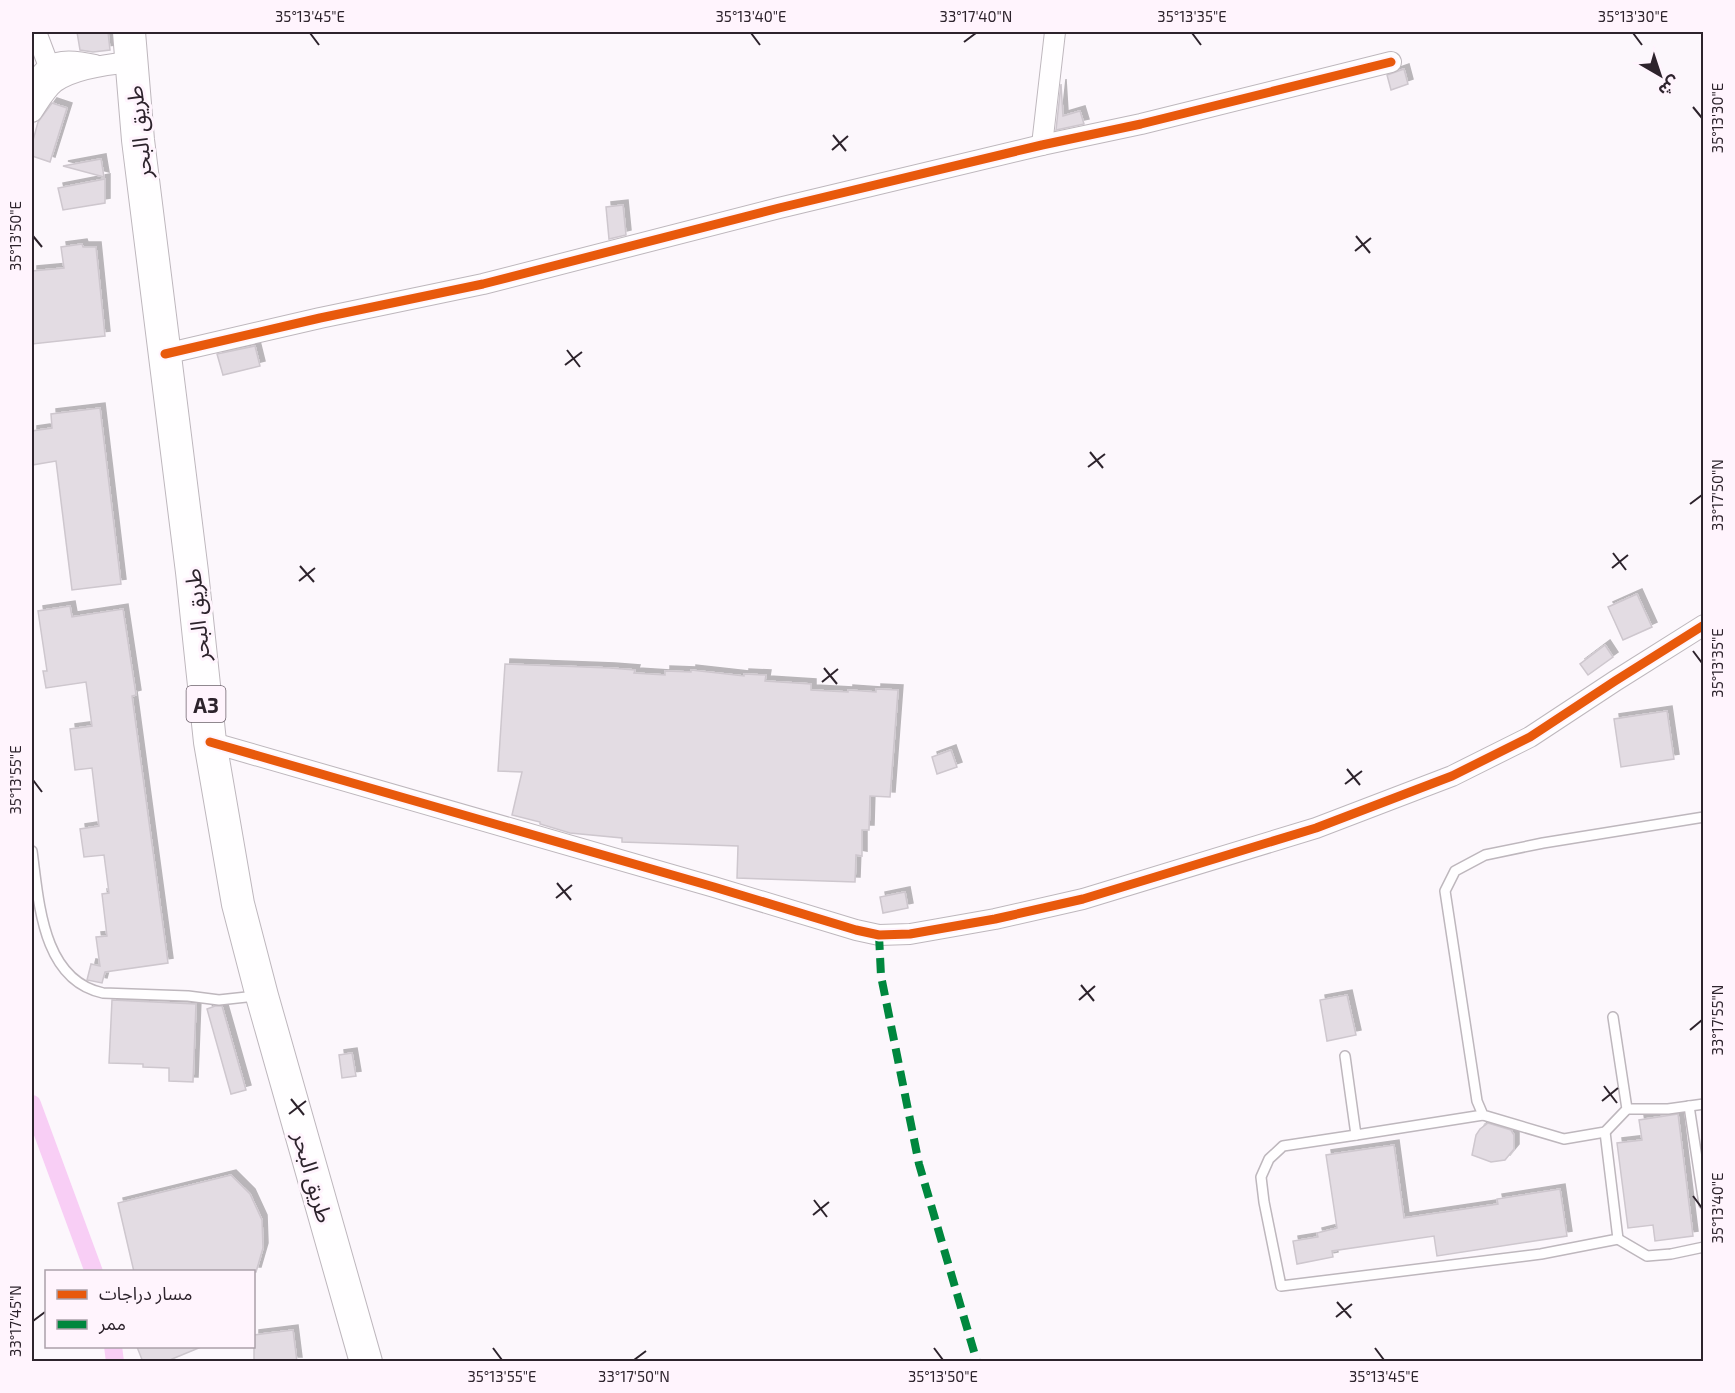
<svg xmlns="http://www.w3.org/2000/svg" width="1735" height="1393" viewBox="0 0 1735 1393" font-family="'Exo 2','Noto Sans Arabic',sans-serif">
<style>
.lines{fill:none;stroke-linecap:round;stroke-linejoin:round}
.canal{stroke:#f8cef5;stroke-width:18}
.building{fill:#e3dce3;stroke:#cec7ce;stroke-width:1.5;filter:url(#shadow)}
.service-casing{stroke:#beb7bd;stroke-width:12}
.minor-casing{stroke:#beb7bd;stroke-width:22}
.trunk-casing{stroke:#beb7bd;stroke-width:34}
.service{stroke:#fffeff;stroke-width:9}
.minor{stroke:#fffeff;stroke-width:20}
.trunk{stroke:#fffeff;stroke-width:32}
.quiet{stroke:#00873e;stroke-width:8;stroke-dasharray:15 8;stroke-linecap:butt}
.cycleway-casing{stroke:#fff4fd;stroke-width:13}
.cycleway{stroke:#e8590c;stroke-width:9}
.ticks{fill:none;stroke:#2d232c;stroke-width:2}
.labels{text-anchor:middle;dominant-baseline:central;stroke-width:6;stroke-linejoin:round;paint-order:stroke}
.shield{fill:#fff4fd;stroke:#6c626b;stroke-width:1.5}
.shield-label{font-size:21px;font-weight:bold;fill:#2d232c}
.street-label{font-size:22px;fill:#2d232c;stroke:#fff4fd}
.neatline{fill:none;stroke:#2d232c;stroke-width:2}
.ticks-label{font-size:15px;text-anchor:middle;fill:#2d232c}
</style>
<defs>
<filter id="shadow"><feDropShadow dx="5" dy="-5" stdDeviation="0" flood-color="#0004"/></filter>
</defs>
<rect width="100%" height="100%" fill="#fcf7fc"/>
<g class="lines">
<g class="canal">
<polyline points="32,1104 94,1272"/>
<polyline points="113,1346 115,1362"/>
</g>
</g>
<g class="building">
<polygon points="77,32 108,32 110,50 93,52 80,50"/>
<polygon points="1404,69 1408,84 1391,90 1387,75"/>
<polygon points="1061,84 1063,116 1080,111 1084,124 1056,130"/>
<polygon points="52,103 67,108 50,162 32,156 32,144 38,122"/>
<polygon points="101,159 104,177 63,166"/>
<polygon points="105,179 105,203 63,210 58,188"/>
<polygon points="623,205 626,235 609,239 606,207"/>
<polygon points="82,244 83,247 96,247 105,336 32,344 32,271 64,268 61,247"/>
<polygon points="255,346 260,366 223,375 217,354"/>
<polygon points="100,408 121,584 72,590 56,461 32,465 32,431 52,428 51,414"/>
<polygon points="1637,594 1652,627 1623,640 1608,607"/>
<polygon points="70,606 72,617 123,609 136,695 132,696 168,963 105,972 102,983 87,980 91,964 100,966 96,937 107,936 102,894 109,893 104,855 84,857 80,829 99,826 92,768 75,770 70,729 92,726 86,682 46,688 43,671 47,671 38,611"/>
<polygon points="1605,645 1613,657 1588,675 1580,664"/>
<polygon points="505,664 610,668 635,670 634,673 665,675 665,671 691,672 691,670 744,676 744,674 766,675 765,681 811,684 811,690 848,692 848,690 876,692 876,689 898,690 890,797 870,796 869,830 862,830 862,856 856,855 855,882 737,878 738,846 622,842 622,838 570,833 540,824 540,822 512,815 522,772 498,771"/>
<polygon points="1667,711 1674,759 1621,767 1614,719"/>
<polygon points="951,750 957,767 937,774 932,757"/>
<polygon points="905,892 908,908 883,913 880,897"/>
<polygon points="1347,995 1356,1035 1327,1041 1320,1000"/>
<polygon points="112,1000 196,1004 193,1082 169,1081 169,1068 143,1067 143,1064 109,1063"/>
<polygon points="215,1006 222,1006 246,1090 231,1094 207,1009"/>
<polygon points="352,1053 356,1076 342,1078 339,1055"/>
<polygon points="1678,1114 1693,1236 1655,1241 1653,1225 1628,1228 1617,1143 1642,1140 1639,1120"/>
<polygon points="1488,1123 1511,1130 1514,1135 1514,1149 1505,1160 1491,1162 1472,1155 1476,1135 1480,1129"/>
<polygon points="1394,1145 1404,1218 1498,1204 1497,1199 1560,1189 1567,1236 1437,1256 1434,1236 1332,1251 1333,1257 1297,1264 1293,1241 1318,1237 1317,1233 1337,1228 1326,1155"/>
<polygon points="231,1175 250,1194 262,1220 263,1248 256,1272 134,1272 118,1203"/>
<polygon points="293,1330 297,1362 254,1362 254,1335"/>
<polygon points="137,1347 201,1347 165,1362 143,1362"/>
</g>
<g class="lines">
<g class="service-casing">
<g id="service">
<path d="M32 851C39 902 42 980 103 993L188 996 219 1000 256 996"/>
<polyline points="1613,1017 1627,1109 1605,1132 1564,1139 1483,1115 1477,1101 1445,891 1455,871 1485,855 1543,843 1704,817"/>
<polyline points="1345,1056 1356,1135 1483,1115"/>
<polyline points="1689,1106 1704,1204"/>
<polyline points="1627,1109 1668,1109 1704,1104"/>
<polyline points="1356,1135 1283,1146 1269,1159 1261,1177 1264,1202 1281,1286 1541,1254 1618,1239 1605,1132"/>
<polyline points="1618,1239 1647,1256 1671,1254 1704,1247"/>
</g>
</g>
<g class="minor-casing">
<g id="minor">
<polyline points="36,32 53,77"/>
<path d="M32 89C46 58 65 58 95 65"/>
<path d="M32 112C39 102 45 90 55 82 73 69 110 64 131 62"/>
<polyline points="1042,145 1055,32"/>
<polyline points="165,354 320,318 483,284 779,208 1042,145 1141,124 1391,62"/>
<polyline points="210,742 714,887 856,930 879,935 910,934 995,919 1083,899 1316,828 1452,776 1530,737 1615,681 1704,625"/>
</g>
</g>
<g class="trunk-casing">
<polyline id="trunk" points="129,32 138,140 192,572 210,742 238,904 262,996 366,1362"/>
</g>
<use href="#service" class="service"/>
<use href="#minor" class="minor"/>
<use href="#trunk" class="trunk"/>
<polyline class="quiet" points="879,935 881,976 919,1164 977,1362"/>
<g class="cycleway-casing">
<g id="cycleway">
<polyline points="165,354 320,318 483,284 779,208 1042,145 1141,124 1391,62"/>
<polyline points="210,742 714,887 856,930 879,935 910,934 995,919 1083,899 1316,828 1452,776 1530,737 1615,681 1704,625"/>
</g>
</g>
<use href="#cycleway" class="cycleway"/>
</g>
<path class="ticks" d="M310 33 319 45M751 33 760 45M1192 33 1201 45M1633 33 1642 45M964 42 976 33M1693 107 1702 118M833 135 846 151M832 150 848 136M33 236 42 247M1356 236 1370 253M1355 251 1371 238M567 350 580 367M565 365 582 352M1090 452 1103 468M1088 467 1105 454M1690 504 1702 495M1613 553 1626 570M300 566 314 582M1612 568 1628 555M299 581 315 568M1693 651 1702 663M824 668 837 684M822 682 838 669M1347 769 1360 785M33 780 42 792M1345 784 1362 771M557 883 571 900M556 898 572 885M1081 985 1094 1001M1079 1000 1095 986M1690 1030 1702 1020M1604 1086 1617 1103M291 1099 304 1115M1602 1101 1618 1088M289 1114 306 1101M1693 1196 1702 1208M814 1200 827 1217M813 1215 829 1202M1337 1302 1351 1318M1336 1317 1352 1304M33 1321 45 1312M493 1348 502 1360M934 1348 943 1360M1375 1348 1384 1360M634 1360 646 1351"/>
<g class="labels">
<rect class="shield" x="186.5" y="686" width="39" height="36" rx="4.5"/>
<g class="shield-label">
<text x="206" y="704">A3</text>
</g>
<g class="street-label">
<text transform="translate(138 132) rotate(-96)">طريق البحر</text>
<text transform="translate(196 615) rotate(-96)">طريق البحر</text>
<text transform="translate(314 1177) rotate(74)">طريق البحر</text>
</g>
</g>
<rect width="1735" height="1393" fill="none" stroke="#fff4fd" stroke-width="66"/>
<rect x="45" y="1270" width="210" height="78" fill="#fff4fd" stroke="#aba0a9" stroke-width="1.5"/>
<rect x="57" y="1290" width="30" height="9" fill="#e8590c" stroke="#aba0a9" stroke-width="1.5"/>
<text x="99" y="1300" font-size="18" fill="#2d232c">مسار دراجات</text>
<rect x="57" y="1320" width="30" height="9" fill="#00873e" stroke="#aba0a9" stroke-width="1.5"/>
<text x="99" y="1330" font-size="18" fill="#2d232c">ممر</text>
<g transform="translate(1660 75) rotate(141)" stroke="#fff4fd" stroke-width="4.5" paint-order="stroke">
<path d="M0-4.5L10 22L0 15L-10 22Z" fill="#2d232c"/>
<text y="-9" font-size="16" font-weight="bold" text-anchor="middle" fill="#2d232c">ش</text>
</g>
<rect x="33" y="33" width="1669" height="1327" class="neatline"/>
<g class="ticks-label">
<text x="310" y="22">35°13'45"E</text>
<text x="751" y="22">35°13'40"E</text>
<text x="976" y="22">33°17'40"N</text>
<text x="1192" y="22">35°13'35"E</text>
<text x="1633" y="22">35°13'30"E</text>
<text transform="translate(1718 118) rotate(-90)" y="5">35°13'30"E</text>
<text transform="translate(16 236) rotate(-90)" y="5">35°13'50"E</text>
<text transform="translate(1718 495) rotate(-90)" y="5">33°17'50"N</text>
<text transform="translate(1718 663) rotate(-90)" y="5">35°13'35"E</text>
<text transform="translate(16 780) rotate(-90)" y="5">35°13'55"E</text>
<text transform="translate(1718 1020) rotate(-90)" y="5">33°17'55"N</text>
<text transform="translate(1718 1208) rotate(-90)" y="5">35°13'40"E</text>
<text transform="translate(16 1321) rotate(-90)" y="5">33°17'45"N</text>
<text x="502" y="1382">35°13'55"E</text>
<text x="634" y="1382">33°17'50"N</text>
<text x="943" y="1382">35°13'50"E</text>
<text x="1384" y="1382">35°13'45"E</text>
</g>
</svg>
